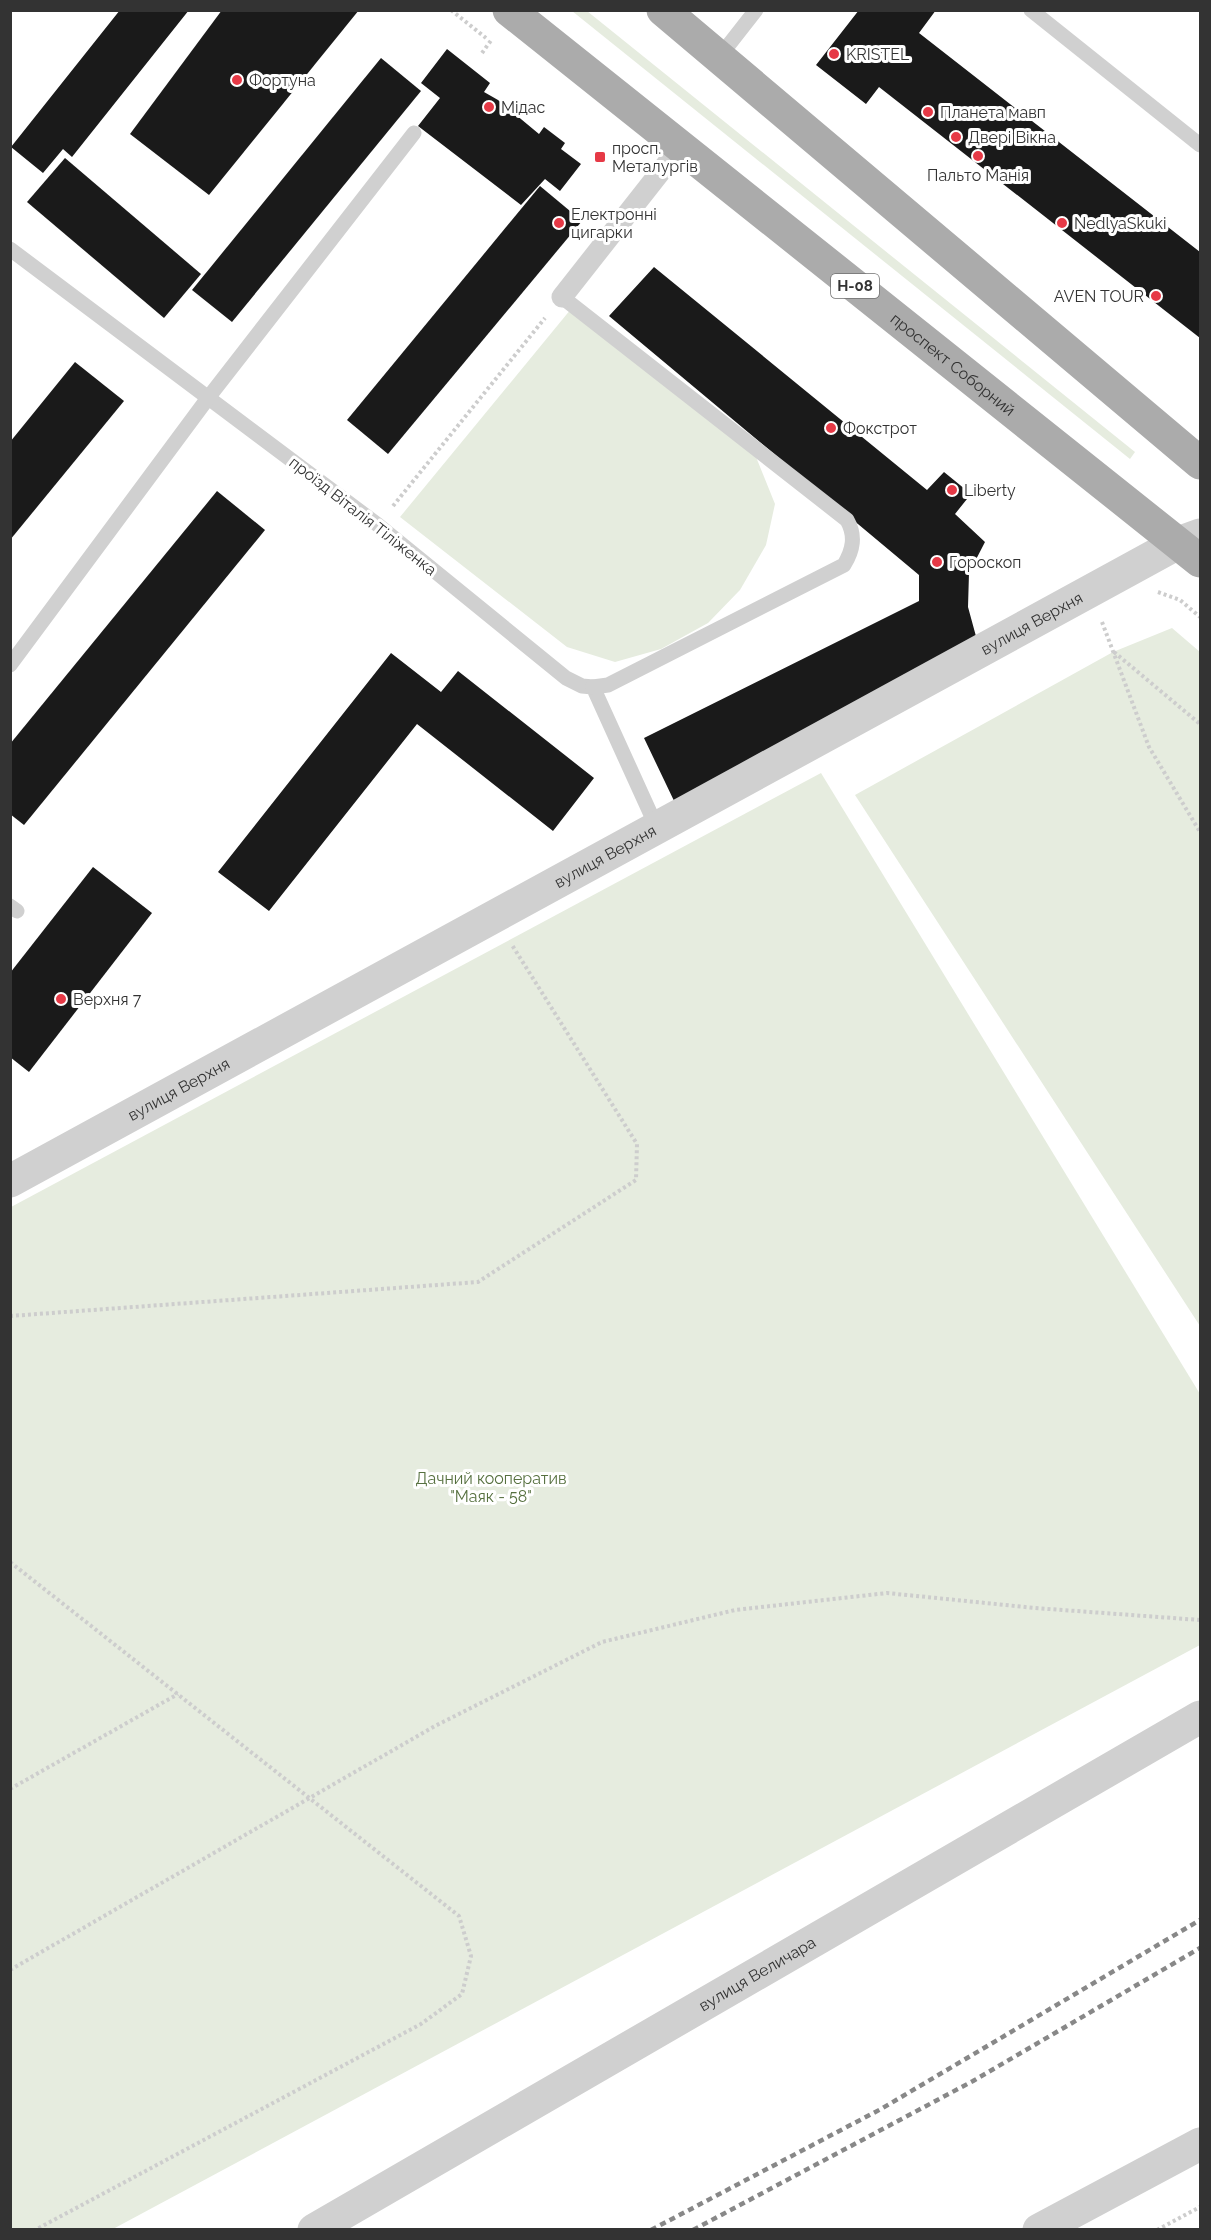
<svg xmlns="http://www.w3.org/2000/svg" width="1211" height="2240" viewBox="0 0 1211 2240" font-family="Raleway,sans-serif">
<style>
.green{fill:#e6ecdf}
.building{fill:#1a1a1a}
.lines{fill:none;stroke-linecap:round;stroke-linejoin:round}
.path{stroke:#cdcdcd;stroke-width:4;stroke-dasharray:3 3;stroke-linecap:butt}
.service{stroke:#d0d0d0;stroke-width:15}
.pedestrian{stroke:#d0d0d0;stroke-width:21}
.tertiary{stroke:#d0d0d0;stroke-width:33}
.primary{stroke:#ababab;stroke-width:33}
.rail{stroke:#888;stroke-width:4.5;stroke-dasharray:6 4.5;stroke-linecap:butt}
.poi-dot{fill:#e63946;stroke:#fff;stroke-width:2}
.labels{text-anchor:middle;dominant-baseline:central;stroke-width:6;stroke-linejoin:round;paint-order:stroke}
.shield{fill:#fff;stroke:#707070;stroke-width:1.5}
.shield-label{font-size:15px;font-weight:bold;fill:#333}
.poi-label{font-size:16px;fill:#333;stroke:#fff;text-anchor:start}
.street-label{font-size:16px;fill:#333;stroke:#fff}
.park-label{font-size:16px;fill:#56703f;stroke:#fff}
</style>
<rect width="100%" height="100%" fill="#fff"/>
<g class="green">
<polygon points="572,11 587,11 1135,452 1130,459"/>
<polygon points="571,309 754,452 775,504 766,545 740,590 708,623 661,649 615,662 567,647 400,517"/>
<polygon points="1172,628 1200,652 1200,1326 855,795 1113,652"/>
<polygon points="821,773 1200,1394 1200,1645 113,2229 11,2229 11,1207"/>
</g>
<g class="building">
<polygon points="120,10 189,10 72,157 63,149 43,173 11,147"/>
<polygon points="222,10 359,10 209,195 130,134"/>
<polygon points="859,10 936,10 919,33 1200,252 1200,338 879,87 866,104 816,65"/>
<polygon points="447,49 490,83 484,92 498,100 539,134 544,127 565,143 561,149 581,164 560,191 545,179 521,205 418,126 440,98 421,83"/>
<polygon points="381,58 421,91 232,322 192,290"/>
<polygon points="65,158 201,274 164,318 27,202"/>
<polygon points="540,186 582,221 388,454 347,420"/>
<polygon points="654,267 927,490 944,472 971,494 955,514 985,542 969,573 968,607 977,640 676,805 644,738 919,601 919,575 609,316"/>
<polygon points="75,362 124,401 10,540 10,442"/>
<polygon points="217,491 265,530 24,825 10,814 10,744"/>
<polygon points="391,653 441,692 458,671 594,778 553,831 417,724 269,911 218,872"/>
<polygon points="93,867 152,913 29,1072 10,1057 10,973"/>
</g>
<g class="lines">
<g class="path">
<polyline points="451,10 486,38"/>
<polyline points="482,53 492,39"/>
<polyline points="393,506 545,318"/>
<polyline points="1158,592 1180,600 1200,617"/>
<polyline points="1102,622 1149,747 1200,832"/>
<polyline points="1114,652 1200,724"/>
<polyline points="10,1316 478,1282 636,1180 637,1144 512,945"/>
<polyline points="10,1562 459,1916 471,1956 462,1994 421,2024 35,2230"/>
<polyline points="10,1789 178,1694"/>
<polyline points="10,1970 435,1726 602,1642 735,1610 887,1593 1035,1608 1200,1620"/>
<polyline points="1157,2230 1200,2207"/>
</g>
<g class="service">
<polyline points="1031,10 1200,145"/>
<polyline points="720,56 756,10"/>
<polyline points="10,249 378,525 566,678 582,686 593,687 657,828"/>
<path d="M562 297 847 520C856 536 853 550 844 565L608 685 593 687"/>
<polyline points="10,665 208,398 414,133"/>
<polyline points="10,906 17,911"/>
</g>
<polyline class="pedestrian" points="562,297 680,147"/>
<g class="tertiary">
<path id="s1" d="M10 1181 1125 572 1178 543 1200 535"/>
<path id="s2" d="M314 2230 1200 1717"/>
<polyline points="1039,2230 1200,2144"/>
</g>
<g class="primary">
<path id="s3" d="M509 10 1200 561"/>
<polyline points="663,10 1200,463"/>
</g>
<g class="rail">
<polyline points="651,2230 881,2109 1200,1920"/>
<polyline points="693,2230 973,2081 1200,1948"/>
</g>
</g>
<g class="poi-dot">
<circle cx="834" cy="54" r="6"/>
<circle cx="237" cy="80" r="6"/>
<circle cx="489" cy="107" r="6"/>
<circle cx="928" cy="112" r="6"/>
<circle cx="956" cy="137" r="6"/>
<circle cx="978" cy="156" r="6"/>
<rect x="594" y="151" width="12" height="12" rx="3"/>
<circle cx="559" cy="223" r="6"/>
<circle cx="1062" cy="223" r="6"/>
<circle cx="1156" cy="296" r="6"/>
<circle cx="831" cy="428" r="6"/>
<circle cx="952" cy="490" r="6"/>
<circle cx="937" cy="562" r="6"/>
<circle cx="61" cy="999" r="6"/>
</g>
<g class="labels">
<rect class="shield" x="831" y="274" width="48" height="24" rx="4.5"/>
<g class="shield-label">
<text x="855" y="286">Н-08</text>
</g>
<g class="poi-label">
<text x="846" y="54">KRISTEL</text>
<text x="249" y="80">Фортуна</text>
<text x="501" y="107">Мідас</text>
<text x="940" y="112">Планета мавп</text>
<text x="968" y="137">Двері Вікна</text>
<text x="612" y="148">просп.<tspan x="612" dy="18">Металургів</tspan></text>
<text x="978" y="175" text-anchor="middle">Пальто Манія</text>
<text x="571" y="214">Електронні<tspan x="571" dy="18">цигарки</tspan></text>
<text x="1074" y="223">NedlyaSkuki</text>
<text x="1144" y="296" text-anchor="end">AVEN TOUR</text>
<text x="843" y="428">Фокстрот</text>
<text x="964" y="490">Liberty</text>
<text x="949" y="562">Гороскоп</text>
<text x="73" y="999">Верхня 7</text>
</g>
<g class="street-label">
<text stroke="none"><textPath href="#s3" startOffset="568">проспект Соборний</textPath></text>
<text transform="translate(363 516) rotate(38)">проїзд Віталія Тіліженка</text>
<text stroke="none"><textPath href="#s1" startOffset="1164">вулиця Верхня</textPath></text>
<text stroke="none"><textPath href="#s1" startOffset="678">вулиця Верхня</textPath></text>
<text stroke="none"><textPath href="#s1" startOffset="192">вулиця Верхня</textPath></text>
<text stroke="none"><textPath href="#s2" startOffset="512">вулиця Величара</textPath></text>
</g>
<g class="park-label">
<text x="491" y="1478">Дачний кооператив<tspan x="491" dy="18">"Маяк - 58"</tspan></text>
</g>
</g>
<rect width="1211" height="2240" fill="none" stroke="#333333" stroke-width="24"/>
</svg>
